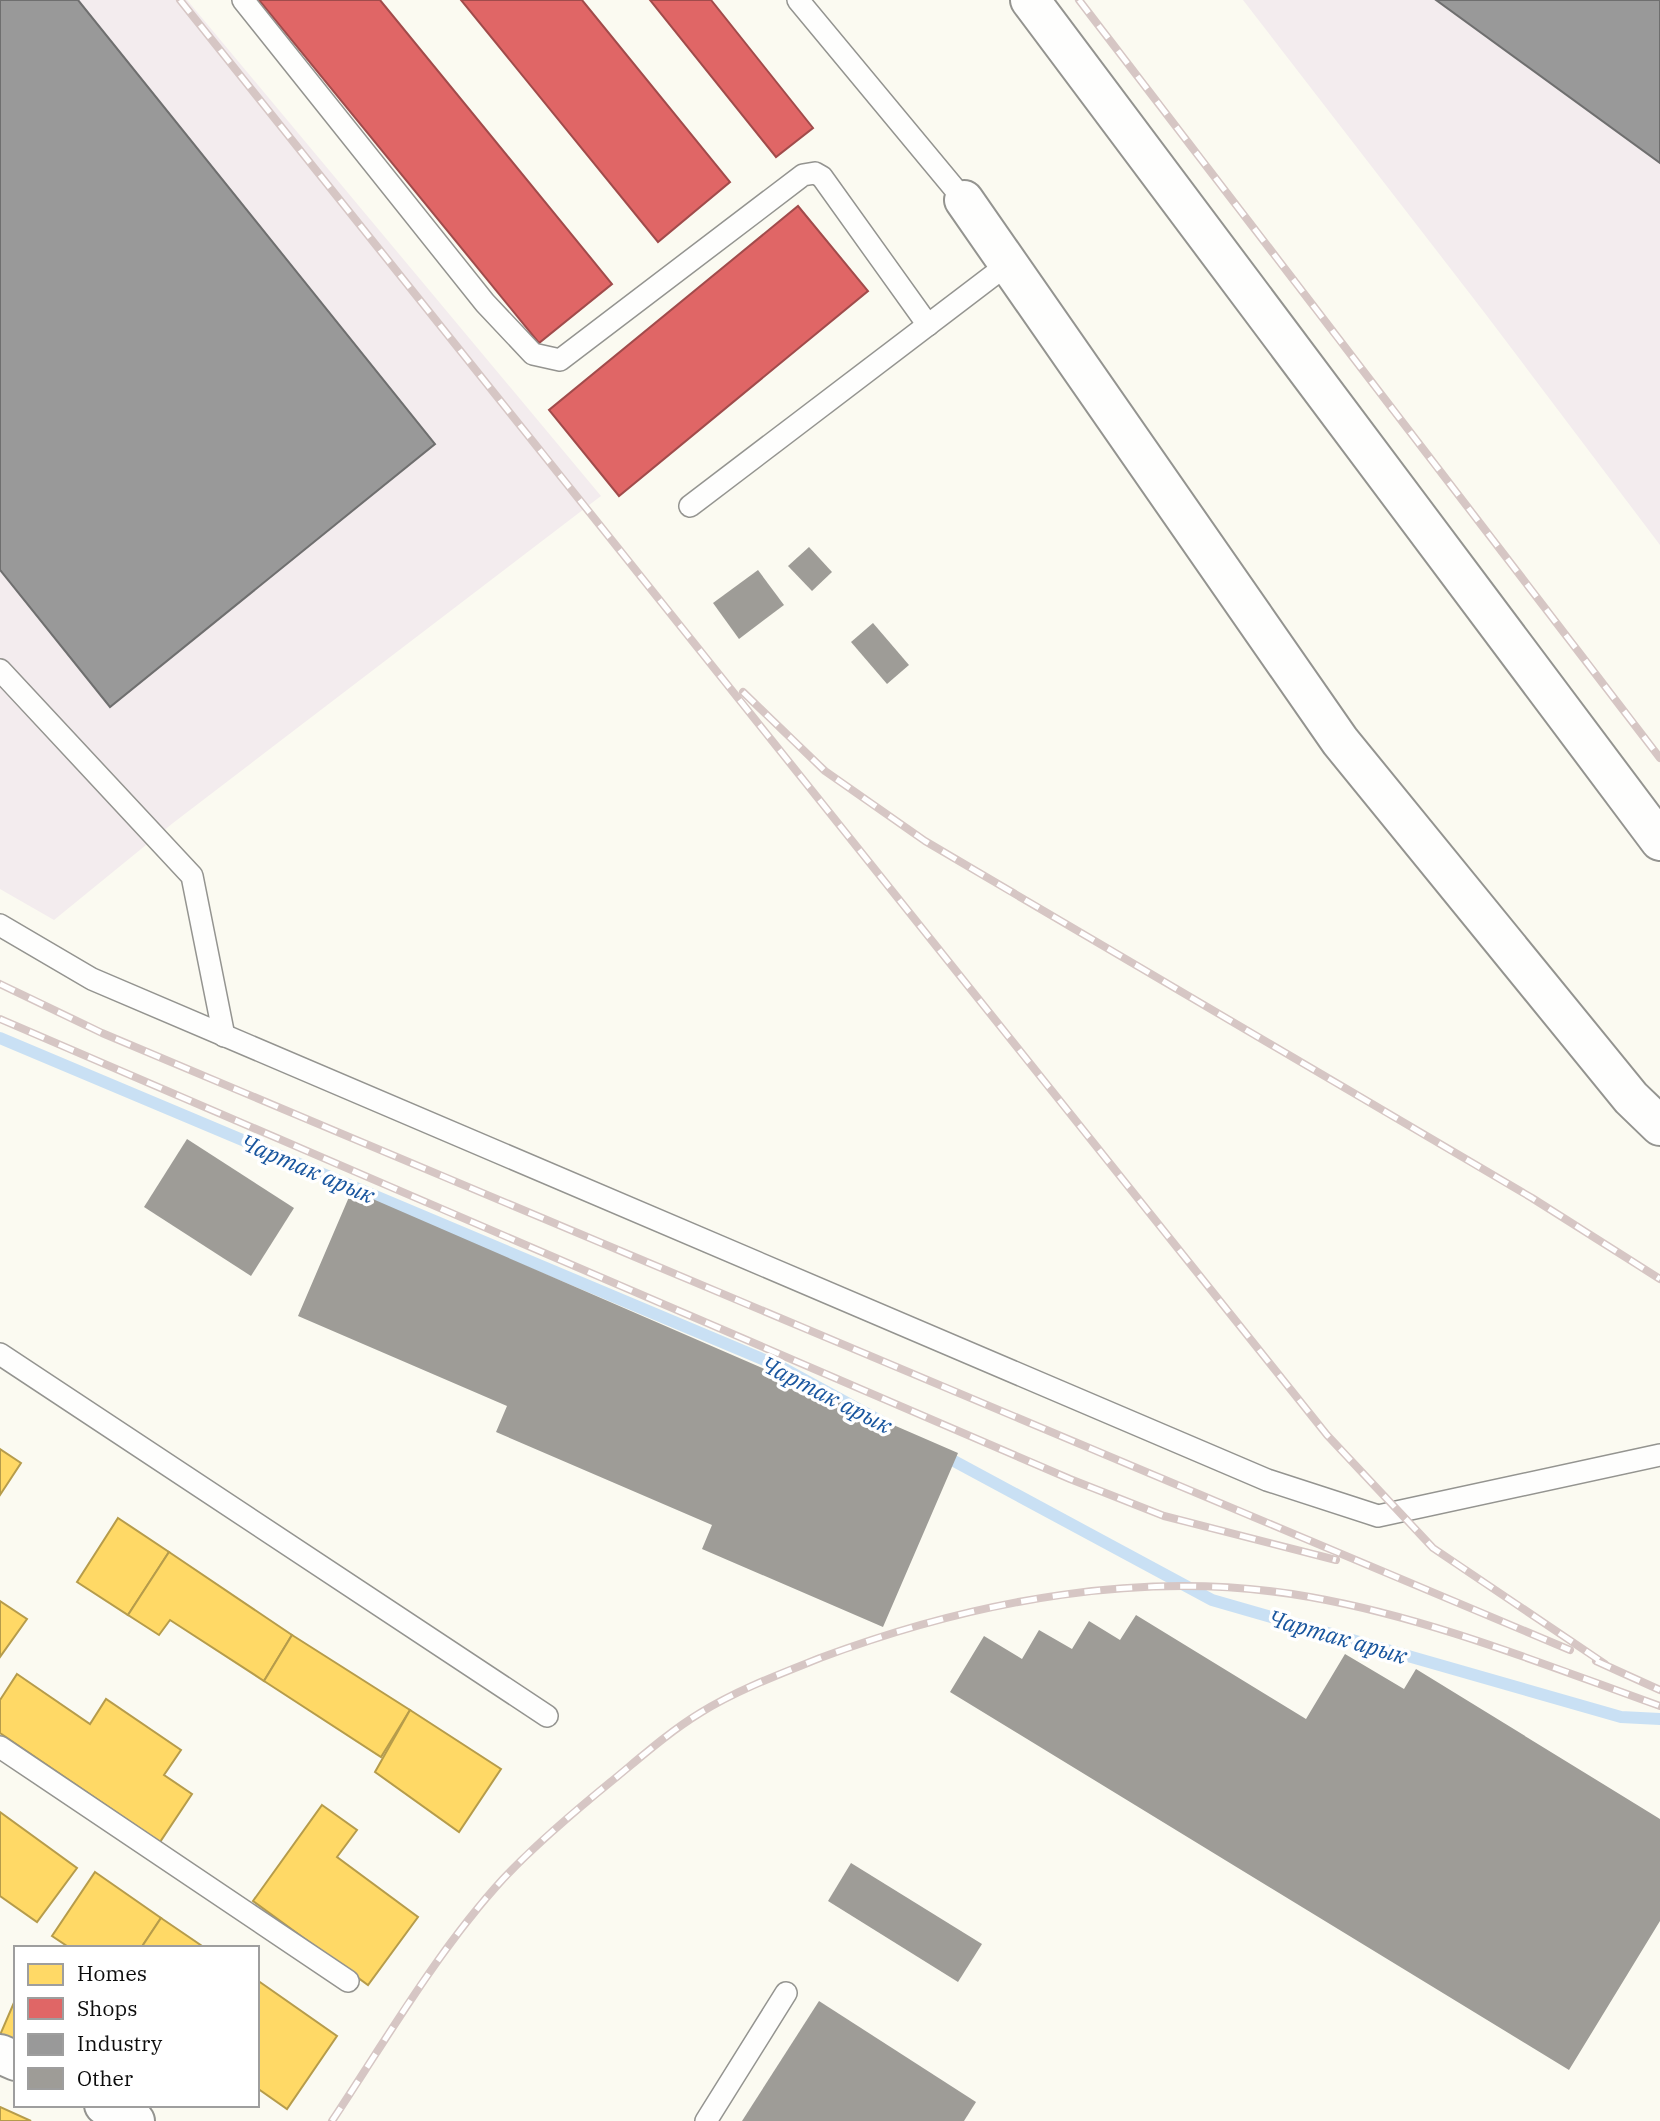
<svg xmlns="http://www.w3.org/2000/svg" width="1660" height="2121" viewBox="0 0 1660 2121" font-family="'IBM Plex Serif',serif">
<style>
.industrial{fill:#f3ecee}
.homes{fill:#ffd966;stroke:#b69c4b;stroke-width:2}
.shops{fill:#e06666;stroke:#a14b4b;stroke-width:2}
.industry{fill:#999;stroke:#6f6f6f;stroke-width:2}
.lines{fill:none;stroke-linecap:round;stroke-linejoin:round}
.stream{stroke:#c9e0f4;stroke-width:12}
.building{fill:#9e9c97}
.lane-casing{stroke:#949490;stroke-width:24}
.street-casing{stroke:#949490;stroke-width:42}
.lane{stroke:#fefefd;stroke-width:21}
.street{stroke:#fefefd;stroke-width:38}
.rail-casing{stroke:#d6c6c4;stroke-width:8}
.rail{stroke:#fff;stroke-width:5;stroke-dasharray:16;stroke-linecap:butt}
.labels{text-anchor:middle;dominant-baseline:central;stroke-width:7;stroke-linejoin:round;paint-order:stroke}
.water-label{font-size:23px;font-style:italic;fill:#18559e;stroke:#fff}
</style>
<rect width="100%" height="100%" fill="#fbfaf1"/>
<g class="industrial">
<polygon points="0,0 187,0 601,496 173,823 54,920 0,889"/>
<polygon points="1243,0 1660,0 1660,545 1484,312"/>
</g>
<g class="homes">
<polygon points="0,1449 21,1463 0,1495"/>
<polygon points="118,1518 169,1552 128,1615 77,1582"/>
<polygon points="169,1552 292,1635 264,1681 170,1620 159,1635 128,1615"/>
<polygon points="0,1601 27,1619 0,1657"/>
<polygon points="292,1635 410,1710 381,1757 264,1681"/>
<polygon points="17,1674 90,1724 106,1699 181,1750 164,1775 192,1794 160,1842 0,1733 0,1700"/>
<polygon points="410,1710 501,1769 459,1832 375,1772"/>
<polygon points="322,1805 357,1830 337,1857 418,1917 368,1985 253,1901"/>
<polygon points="0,1812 77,1868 37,1922 0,1896"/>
<polygon points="95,1872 161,1918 141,1948 70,1948 52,1936"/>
<polygon points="161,1918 205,1948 141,1948"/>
<polygon points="257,1980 337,2036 287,2109 257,2088"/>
<polygon points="16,1998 16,2043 0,2035"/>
<polygon points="0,2107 31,2121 0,2121"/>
</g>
<g class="shops">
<polygon points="259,0 380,0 612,284 539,343"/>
<polygon points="461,0 582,0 730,182 658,242"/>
<polygon points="650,0 711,0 813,128 776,157"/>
<polygon points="798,206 868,291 619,496 549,410"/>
</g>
<g class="industry">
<polygon points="0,0 78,0 435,444 110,707 0,570"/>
<polygon points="1436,0 1660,0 1660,163"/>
</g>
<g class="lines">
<g class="stream">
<polyline points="0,1038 781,1367 882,1422"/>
<polyline points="941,1454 1212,1600 1621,1717 1660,1719"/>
</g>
</g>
<g class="building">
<polygon points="809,547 832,572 812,591 788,566"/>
<polygon points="758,570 784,605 739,639 713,603"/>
<polygon points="873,623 909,665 887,684 851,642"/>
<polygon points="187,1139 294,1208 251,1276 144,1207"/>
<polygon points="352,1190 958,1453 883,1627 702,1549 712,1525 496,1432 507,1406 298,1316"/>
<polygon points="1136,1615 1306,1719 1345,1654 1404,1689 1416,1669 1660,1819 1660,1921 1569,2070 950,1692 984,1636 1022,1659 1039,1630 1072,1649 1089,1621 1120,1640"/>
<polygon points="851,1863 982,1944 958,1982 828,1901"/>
<polygon points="819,2001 976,2102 964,2121 742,2121"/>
</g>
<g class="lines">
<g class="lane-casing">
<g id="lane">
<polyline points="243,0 485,303 533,354 560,360 803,175 815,173 822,177 928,325"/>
<polyline points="798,0 964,200"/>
<polyline points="690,506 1008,264"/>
<polyline points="0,670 192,876 224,1036"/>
<polyline points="0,925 92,979 1267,1480 1378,1516 1660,1455"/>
<polyline points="0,1354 547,1716"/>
<polyline points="0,1747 348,1981"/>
<polyline points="706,2121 786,1993"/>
</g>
</g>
<g class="street-casing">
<g id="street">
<polyline points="1030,0 1660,841"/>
<polyline points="964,200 1340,741 1631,1098 1660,1126"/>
<polyline points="0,2054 16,2061"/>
<polyline points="104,2105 135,2121"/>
</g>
</g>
<use href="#lane" class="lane"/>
<use href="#street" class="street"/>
<g class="rail-casing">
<g id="rail">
<polyline points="180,0 1327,1435 1433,1548 1605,1664"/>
<polyline points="1079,0 1660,758"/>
<polyline points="743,692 825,771 925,841 1532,1198 1660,1279"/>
<polyline points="0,984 102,1033 1570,1650"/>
<polyline points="0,1019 1070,1479 1164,1516 1336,1560"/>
<polyline points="1596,1661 1660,1690"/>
<path d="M332 2121C386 2040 437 1951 503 1879 537 1843 575 1811 613 1780 641 1757 669 1732 700 1713 737 1690 780 1674 820 1658 975 1600 1146 1568 1310 1597 1430 1618 1545 1665 1660 1706"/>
</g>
</g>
<use href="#rail" class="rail"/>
</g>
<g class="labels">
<g class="water-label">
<text transform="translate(308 1168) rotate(23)">Чартак арык</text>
<text transform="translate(827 1394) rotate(27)">Чартак арык</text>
<text transform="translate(1338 1636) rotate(16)">Чартак арык</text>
</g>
</g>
<rect x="14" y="1946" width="245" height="161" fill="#ffffff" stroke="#9e9e9e" stroke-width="2"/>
<rect x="28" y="1964" width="35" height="21" fill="#ffd966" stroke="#9e9e9e" stroke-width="2"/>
<text x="77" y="1981" font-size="21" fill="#0d0d0d">Homes</text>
<rect x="28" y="1998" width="35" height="21" fill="#e06666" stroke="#9e9e9e" stroke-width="2"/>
<text x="77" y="2016" font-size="21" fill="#0d0d0d">Shops</text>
<rect x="28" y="2034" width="35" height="21" fill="#999999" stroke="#9e9e9e" stroke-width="2"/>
<text x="77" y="2051" font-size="21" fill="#0d0d0d">Industry</text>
<rect x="28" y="2068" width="35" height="21" fill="#9e9c97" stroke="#9e9e9e" stroke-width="2"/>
<text x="77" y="2086" font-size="21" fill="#0d0d0d">Other</text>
</svg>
